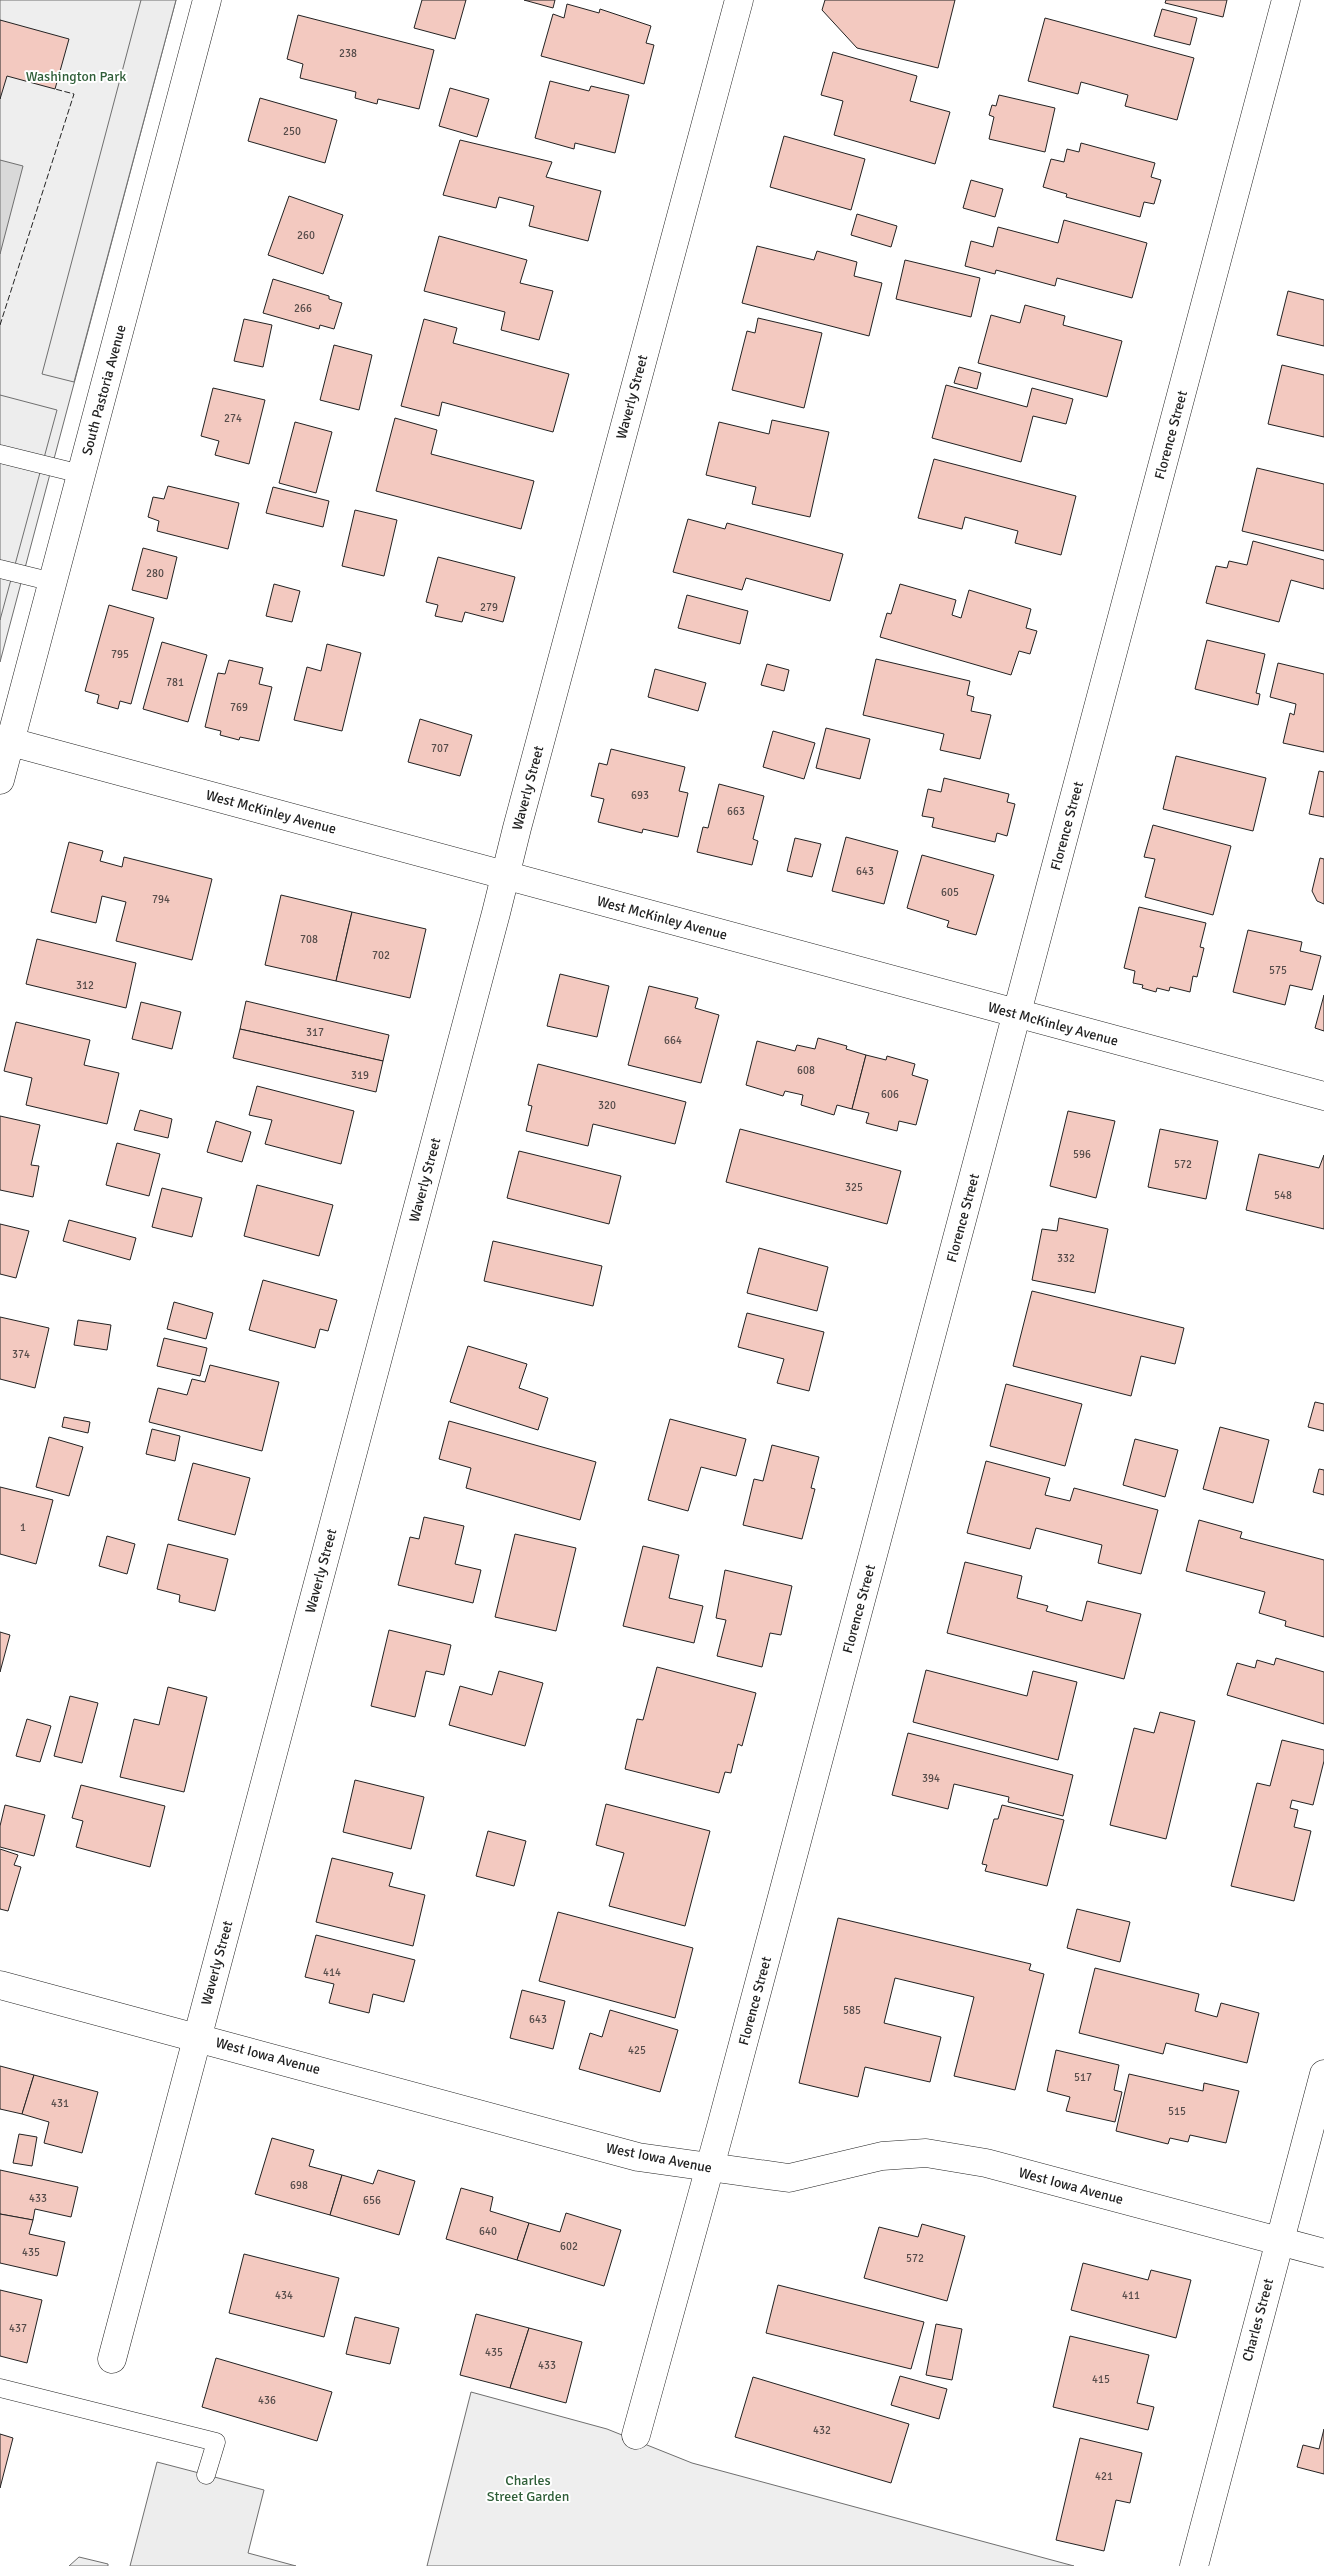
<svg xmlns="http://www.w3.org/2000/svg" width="1324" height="2566" viewBox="0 0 1324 2566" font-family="Signika,sans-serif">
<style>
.green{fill:#eee;stroke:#6f6f6f}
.parking{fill:#ededed;stroke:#6f6f6f}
.water{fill:#d9d9d9;stroke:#6f6f6f}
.building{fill:#f3c9c0;stroke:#222}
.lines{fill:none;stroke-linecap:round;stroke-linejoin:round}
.service-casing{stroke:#222;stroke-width:19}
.minor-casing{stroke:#222;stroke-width:29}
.tertiary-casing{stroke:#222;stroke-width:29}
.service{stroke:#fff;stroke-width:18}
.minor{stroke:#fff;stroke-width:28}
.tertiary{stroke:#fff;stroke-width:28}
.fence{stroke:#222;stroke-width:1;stroke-dasharray:6 2.5;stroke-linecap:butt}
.labels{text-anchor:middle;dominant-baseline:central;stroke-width:4;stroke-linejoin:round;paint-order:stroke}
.number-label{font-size:11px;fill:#564c4a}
.park-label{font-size:14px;fill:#2f5e38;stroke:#fff}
.street-label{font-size:14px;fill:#222;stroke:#fff}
</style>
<rect width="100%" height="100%" fill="#fff"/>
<g class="green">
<polygon points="0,0 176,0 0,662"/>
<polygon points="471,2392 607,2429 692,2463 1074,2566 427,2566"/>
<polygon points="79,2557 108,2564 108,2566 69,2566"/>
</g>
<g class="parking">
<polygon points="141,0 176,0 74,382 42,374"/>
<polygon points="0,395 57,410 0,620"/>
<polygon points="157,2462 264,2490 248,2553 296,2566 130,2566"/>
</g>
<polygon class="water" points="0,160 23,166 0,254"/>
<g class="building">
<polygon points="422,0 466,0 455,39 414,28"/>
<polygon points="524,0 555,0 553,8"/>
<polygon points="825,0 955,0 938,68 857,48 822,10"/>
<polygon points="1166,0 1227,0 1223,17 1165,3"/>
<polygon points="567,4 599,13 600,9 651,26 646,43 654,45 644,84 541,56 553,14 564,18"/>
<polygon points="1162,9 1197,18 1190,45 1154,36"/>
<polygon points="298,15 434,50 419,109 378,99 377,104 355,98 356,92 300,78 303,64 287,59"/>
<polygon points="1045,18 1194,58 1177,120 1125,106 1128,95 1081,82 1078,94 1028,81"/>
<polygon points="0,20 69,39 55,89 7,76 0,99"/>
<polygon points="833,52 917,76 910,101 950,112 935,164 834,135 843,101 821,95"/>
<polygon points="550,81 589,91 591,86 629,95 615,153 575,143 574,149 535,138"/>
<polygon points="450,88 489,99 477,137 439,126"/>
<polygon points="999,95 1055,108 1045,152 989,139 994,117 989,115 992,105 996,106"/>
<polygon points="260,98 337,120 325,163 248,141"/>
<polygon points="784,136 865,159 851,210 770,187"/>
<polygon points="460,140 552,162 546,177 601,191 588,241 529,226 534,206 499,197 496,208 443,195"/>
<polygon points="1081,143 1155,163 1151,177 1161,180 1154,204 1144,202 1140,217 1066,197 1067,194 1043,187 1051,159 1064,162 1067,149 1079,152"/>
<polygon points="971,180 1003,189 995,217 963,208"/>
<polygon points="289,196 343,215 323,274 268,255"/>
<polygon points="857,214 897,226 891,247 851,235"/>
<polygon points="1064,220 1147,243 1132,298 1057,278 1055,286 996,270 995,274 965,266 971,241 993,247 998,227 1058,243"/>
<polygon points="439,236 527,260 520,283 553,291 539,340 501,330 505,312 424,291"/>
<polygon points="757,246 814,260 817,251 857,262 854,276 882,283 869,336 742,303"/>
<polygon points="905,260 980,278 971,317 896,299"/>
<polygon points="273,279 329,296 329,299 342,303 334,329 320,325 319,329 263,313"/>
<polygon points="1288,291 1324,300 1324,346 1277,335"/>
<polygon points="1025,305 1065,316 1063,325 1122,341 1107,397 978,363 991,315 1020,323"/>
<polygon points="758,318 822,333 804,408 732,390 747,331 755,333"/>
<polygon points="244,319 272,325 263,367 234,361"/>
<polygon points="424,319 457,328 453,343 569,374 553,432 442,402 439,416 401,406"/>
<polygon points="334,345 372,355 359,410 320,400"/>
<polygon points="1282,365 1324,375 1324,437 1268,424"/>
<polygon points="959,367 981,373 977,389 954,383"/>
<polygon points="946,385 1027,407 1032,388 1073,399 1066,424 1033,416 1021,462 932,438"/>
<polygon points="213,388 265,400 249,464 215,455 219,441 201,436"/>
<polygon points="395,418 437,430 431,454 534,481 521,529 376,491"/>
<polygon points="772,420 829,432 810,517 752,504 756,487 706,475 719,422 769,434"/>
<polygon points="295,422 332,432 316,493 279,483"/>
<polygon points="934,459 1076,496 1061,555 1015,543 1018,531 965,517 962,529 918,518"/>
<polygon points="1257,468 1324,484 1324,551 1242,531"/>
<polygon points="168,486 239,503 228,549 157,531 159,521 148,517 153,497 164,499"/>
<polygon points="273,487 329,501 323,527 266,513"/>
<polygon points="355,510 397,520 384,576 342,566"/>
<polygon points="688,519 725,529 727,523 843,554 830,601 746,578 742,590 673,572"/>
<polygon points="1253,541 1324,560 1324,589 1291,580 1279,622 1206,603 1216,566 1227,568 1229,561 1247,565"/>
<polygon points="143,548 177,557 167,599 132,590"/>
<polygon points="438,557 515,577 503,622 465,612 462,622 435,616 438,605 426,602"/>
<polygon points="274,584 300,591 292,622 266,616"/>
<polygon points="900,584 956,600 952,615 961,618 969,590 1031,609 1026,628 1037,631 1030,654 1019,651 1011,675 880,637 887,613 891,614"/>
<polygon points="687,595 748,611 740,644 678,628"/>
<polygon points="109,605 154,618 131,704 120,701 118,709 97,703 99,695 85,691"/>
<polygon points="1207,640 1265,654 1256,693 1260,694 1258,705 1195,689"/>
<polygon points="162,642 207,655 188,722 143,709"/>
<polygon points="327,644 361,653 342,731 294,720 307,667 321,671"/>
<polygon points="876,659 970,681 967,695 974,697 971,711 991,715 980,759 940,750 944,734 863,715"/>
<polygon points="229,660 263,668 259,684 272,687 259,741 240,737 239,740 220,735 221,731 205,727 218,673 225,674"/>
<polygon points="1278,663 1324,674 1324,752 1283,743 1290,713 1294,715 1296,704 1270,697"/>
<polygon points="767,664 789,670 784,691 761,685"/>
<polygon points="655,669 706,683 698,711 648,697"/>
<polygon points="420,719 472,735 460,776 408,762"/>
<polygon points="826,728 870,739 860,779 816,768"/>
<polygon points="773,731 815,743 804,779 763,767"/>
<polygon points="611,749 685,767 679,791 688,793 678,837 643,829 642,833 598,822 604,799 591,796 599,763 607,765"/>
<polygon points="1176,756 1266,778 1253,831 1163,809"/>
<polygon points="1319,771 1324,772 1324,817 1309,814"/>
<polygon points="944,778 1009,794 1007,802 1015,804 1007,836 997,833 995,842 932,827 934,818 922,816 928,789 941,792"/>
<polygon points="719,784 764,796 753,839 758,841 752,865 697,852 703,827 708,828"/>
<polygon points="1153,825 1231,846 1213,915 1145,897 1155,859 1144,857"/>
<polygon points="846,837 898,851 884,904 832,891"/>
<polygon points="795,838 821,844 812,877 787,871"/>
<polygon points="69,842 103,851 100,861 122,867 124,857 212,879 192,960 116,941 126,902 102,896 96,923 51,912"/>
<polygon points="922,855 994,875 976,935 947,927 949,921 907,908"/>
<polygon points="1320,858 1324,859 1324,904 1317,901 1312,891"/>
<polygon points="281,895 352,912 336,981 265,965"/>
<polygon points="1139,907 1206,923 1200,947 1204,948 1197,977 1193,976 1190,992 1170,987 1169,991 1157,988 1156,992 1142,988 1143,985 1133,983 1135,971 1124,968"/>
<polygon points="352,912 426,929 410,998 336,981"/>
<polygon points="1248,930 1302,942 1300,951 1321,956 1312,990 1290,985 1285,1005 1233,992"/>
<polygon points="37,939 136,963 126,1008 26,984"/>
<polygon points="560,974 609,986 597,1037 547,1026"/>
<polygon points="649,986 698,998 695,1008 719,1015 701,1083 628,1065"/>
<polygon points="1324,995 1324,1031 1315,1028"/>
<polygon points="246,1001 389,1035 383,1061 240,1029"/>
<polygon points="141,1002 181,1012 172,1049 132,1039"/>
<polygon points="16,1022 90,1040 84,1065 119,1073 107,1124 26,1105 32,1078 4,1071"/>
<polygon points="240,1029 383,1061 376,1092 233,1058"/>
<polygon points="818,1038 847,1046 846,1049 866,1055 852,1109 837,1105 834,1115 801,1105 803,1095 785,1091 783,1096 746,1085 757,1041 795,1051 797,1045 815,1049"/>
<polygon points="866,1055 886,1060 887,1056 915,1064 912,1075 928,1080 916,1125 899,1121 897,1131 866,1123 869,1113 852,1109"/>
<polygon points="538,1064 686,1102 675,1144 593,1124 588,1146 526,1131 532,1106 528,1105"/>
<polygon points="257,1086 354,1111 341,1164 265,1144 272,1120 249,1115"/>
<polygon points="140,1110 172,1119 168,1138 134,1130"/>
<polygon points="1068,1111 1115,1121 1096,1198 1050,1186"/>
<polygon points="0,1116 40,1125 31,1165 39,1166 33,1197 0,1190"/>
<polygon points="216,1121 251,1132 242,1162 207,1152"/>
<polygon points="740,1129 901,1171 887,1224 726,1182"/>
<polygon points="1160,1129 1218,1141 1206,1199 1148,1187"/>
<polygon points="117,1143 160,1154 149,1196 106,1185"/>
<polygon points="519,1151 621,1176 609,1224 507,1198"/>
<polygon points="1259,1154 1319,1168 1324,1155 1324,1229 1246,1210"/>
<polygon points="257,1185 333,1205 319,1256 244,1236"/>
<polygon points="162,1188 202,1198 192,1237 152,1227"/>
<polygon points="1059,1218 1108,1229 1095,1293 1032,1280 1042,1229 1057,1231"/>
<polygon points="69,1220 136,1238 130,1260 63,1241"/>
<polygon points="0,1224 29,1231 16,1278 0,1274"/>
<polygon points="493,1241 602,1266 593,1306 484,1281"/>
<polygon points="759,1248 828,1267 817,1311 747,1293"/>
<polygon points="263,1280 337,1300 328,1331 320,1329 315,1348 249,1330"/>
<polygon points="1032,1291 1184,1328 1175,1364 1141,1356 1131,1396 1013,1366"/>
<polygon points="174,1302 213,1313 206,1339 167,1329"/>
<polygon points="747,1313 824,1332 809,1391 777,1383 784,1359 738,1347"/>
<polygon points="0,1317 49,1328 35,1388 0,1379"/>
<polygon points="78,1320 111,1325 107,1350 74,1345"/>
<polygon points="164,1338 207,1348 200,1376 157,1366"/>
<polygon points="468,1346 527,1364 519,1388 548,1398 538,1430 450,1402"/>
<polygon points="210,1365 279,1382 262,1451 149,1422 158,1388 187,1395 192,1379 205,1382"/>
<polygon points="1006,1384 1082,1404 1065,1466 990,1446"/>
<polygon points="1315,1402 1324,1404 1324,1431 1308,1427"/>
<polygon points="64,1417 90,1422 88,1433 62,1427"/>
<polygon points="670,1419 746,1439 736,1476 701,1467 688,1511 648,1500"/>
<polygon points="449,1421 596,1462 580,1520 466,1488 471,1468 439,1459"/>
<polygon points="1220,1427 1269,1440 1253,1503 1203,1489"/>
<polygon points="152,1429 180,1436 175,1461 146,1454"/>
<polygon points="49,1437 83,1447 69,1496 36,1487"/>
<polygon points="1135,1439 1178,1450 1165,1497 1123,1485"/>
<polygon points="772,1445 819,1457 811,1488 815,1489 802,1539 743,1525 754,1479 763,1481"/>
<polygon points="986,1461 1050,1478 1045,1495 1070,1501 1074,1488 1158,1510 1141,1574 1098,1563 1102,1545 1036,1528 1030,1549 967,1533"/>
<polygon points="193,1463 250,1478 235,1535 178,1520"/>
<polygon points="1319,1469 1324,1470 1324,1495 1313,1492"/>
<polygon points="0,1487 53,1500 36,1564 0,1554"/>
<polygon points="424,1517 464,1526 455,1564 481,1570 473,1603 398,1585 410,1537 419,1539"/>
<polygon points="1199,1520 1242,1532 1240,1538 1324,1560 1324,1637 1285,1626 1286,1621 1259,1613 1265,1592 1186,1571"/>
<polygon points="515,1534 576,1548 556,1631 495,1617"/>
<polygon points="107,1536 135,1544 127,1574 99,1566"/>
<polygon points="168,1544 228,1559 215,1611 179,1602 180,1595 157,1589"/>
<polygon points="643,1546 679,1555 669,1598 703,1606 694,1643 623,1626"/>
<polygon points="965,1562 1022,1576 1017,1598 1048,1606 1046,1611 1082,1621 1087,1601 1141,1614 1124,1679 947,1633"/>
<polygon points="725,1570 792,1586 781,1635 770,1633 762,1667 717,1656 726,1620 716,1618"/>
<polygon points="389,1630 451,1645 444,1675 426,1671 415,1717 371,1706"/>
<polygon points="0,1632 10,1635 0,1672"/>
<polygon points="1276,1658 1324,1672 1324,1724 1227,1695 1237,1663 1255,1668 1257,1660 1274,1665"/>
<polygon points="657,1667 756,1693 742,1746 738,1744 731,1773 725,1772 719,1793 625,1769 637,1719 643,1720"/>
<polygon points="926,1670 1027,1696 1033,1671 1077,1682 1058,1760 913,1722"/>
<polygon points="499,1671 543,1683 525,1746 449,1725 460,1686 492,1695"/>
<polygon points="168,1687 207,1697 184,1792 120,1777 134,1719 159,1725"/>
<polygon points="70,1696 98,1703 82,1763 54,1756"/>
<polygon points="1160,1712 1195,1721 1166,1839 1110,1825 1134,1728 1154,1733"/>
<polygon points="27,1719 51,1726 40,1762 16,1756"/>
<polygon points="908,1733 1073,1775 1063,1816 1008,1802 1009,1797 954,1784 948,1809 892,1795"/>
<polygon points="1282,1740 1324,1750 1324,1761 1313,1805 1292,1800 1290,1808 1298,1810 1294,1827 1311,1831 1294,1901 1231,1886 1257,1783 1270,1786"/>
<polygon points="355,1780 424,1797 411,1849 343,1832"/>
<polygon points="81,1785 165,1806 150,1867 76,1847 83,1821 72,1818"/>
<polygon points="606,1804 710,1831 685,1926 609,1906 624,1853 596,1845"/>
<polygon points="5,1805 45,1815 34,1856 0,1847 0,1826"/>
<polygon points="1002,1805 1064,1820 1047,1886 985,1871 987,1865 982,1864 994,1819 998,1819"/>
<polygon points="488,1831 526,1841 514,1886 476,1876"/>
<polygon points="0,1849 18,1855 14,1865 21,1867 8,1911 0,1909"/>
<polygon points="332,1858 393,1873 389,1886 425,1895 413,1946 316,1922"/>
<polygon points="1077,1909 1130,1922 1120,1962 1067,1948"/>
<polygon points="558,1912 693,1948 675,2018 539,1981"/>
<polygon points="838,1918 1031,1964 1029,1970 1044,1974 1015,2090 954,2076 974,1997 895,1978 884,2023 941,2037 930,2082 865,2067 858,2097 799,2083"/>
<polygon points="316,1935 415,1960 404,2002 373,1994 369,2013 329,2003 334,1984 305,1977"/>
<polygon points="1095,1968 1199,1994 1195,2011 1217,2017 1221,2003 1259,2013 1247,2063 1166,2043 1163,2054 1079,2033"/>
<polygon points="522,1990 565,2001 553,2049 510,2038"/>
<polygon points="610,2010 678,2030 660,2092 579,2069 590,2033 602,2037"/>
<polygon points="1056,2050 1119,2065 1114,2090 1122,2092 1115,2122 1066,2111 1070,2097 1047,2091"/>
<polygon points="0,2066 34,2075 22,2114 0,2109"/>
<polygon points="1129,2074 1203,2091 1204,2083 1239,2091 1226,2143 1190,2135 1188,2142 1170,2138 1168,2144 1116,2131"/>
<polygon points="34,2075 98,2092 82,2153 44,2143 49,2122 22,2114"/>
<polygon points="19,2134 37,2137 32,2166 13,2163"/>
<polygon points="272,2138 314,2150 309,2166 342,2175 330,2215 255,2194"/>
<polygon points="0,2170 78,2187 71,2217 35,2209 33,2220 0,2214"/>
<polygon points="378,2170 415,2181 399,2235 330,2215 342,2175 373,2184"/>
<polygon points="461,2188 493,2197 490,2211 529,2223 517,2260 446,2239"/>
<polygon points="566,2213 621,2230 604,2286 517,2260 529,2223 560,2232"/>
<polygon points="0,2214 33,2220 29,2234 65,2242 57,2276 0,2263"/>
<polygon points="922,2224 965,2236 947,2301 864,2278 879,2227 918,2237"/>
<polygon points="244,2254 339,2278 324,2337 229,2313"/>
<polygon points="1083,2263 1148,2280 1151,2270 1191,2280 1176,2338 1071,2310"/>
<polygon points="778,2285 924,2322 911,2369 766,2333"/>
<polygon points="0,2290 42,2300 27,2363 0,2356"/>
<polygon points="476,2314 529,2328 510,2388 460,2375"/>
<polygon points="355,2317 399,2328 390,2364 346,2354"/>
<polygon points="936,2324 962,2329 952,2380 926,2375"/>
<polygon points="529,2328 582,2342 566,2403 510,2388"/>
<polygon points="1070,2336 1149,2355 1137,2403 1154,2407 1148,2430 1053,2407"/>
<polygon points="216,2358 332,2392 317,2441 202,2407"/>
<polygon points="900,2376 947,2389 939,2419 891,2405"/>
<polygon points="753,2377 909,2424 891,2483 735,2437"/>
<polygon points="1324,2429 1324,2474 1297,2467 1303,2445 1319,2449"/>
<polygon points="0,2434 13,2438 0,2488"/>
<polygon points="1080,2438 1142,2453 1130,2503 1116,2500 1104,2551 1056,2540"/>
</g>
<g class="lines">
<g class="service-casing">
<g id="service">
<polyline points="0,454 81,474"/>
<polyline points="0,569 53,582"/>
<polyline points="0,2388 216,2442 206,2475"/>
</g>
</g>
<g class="minor-casing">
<g id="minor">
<polyline points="0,739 1324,1096"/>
<polyline points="112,2359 496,913 517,828 739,0"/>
<polyline points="636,2435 722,2123 1286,0"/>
<polyline points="1194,2566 1324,2074"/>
</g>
</g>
<g class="tertiary-casing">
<g id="tertiary">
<polyline points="0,780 207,0"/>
<polyline points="0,1985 638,2157 789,2178 882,2156 926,2153 986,2163 1324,2253"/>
</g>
</g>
<use href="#service" class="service"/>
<use href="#minor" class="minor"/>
<use href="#tertiary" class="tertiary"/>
<polyline class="fence" points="0,325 74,94 55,89"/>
</g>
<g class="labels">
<g class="number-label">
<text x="348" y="53">238</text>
<text x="292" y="131">250</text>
<text x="306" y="235">260</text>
<text x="303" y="308">266</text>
<text x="233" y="418">274</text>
<text x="155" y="573">280</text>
<text x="489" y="607">279</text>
<text x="120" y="654">795</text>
<text x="175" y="682">781</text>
<text x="239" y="707">769</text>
<text x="440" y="748">707</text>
<text x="640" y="795">693</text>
<text x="736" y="811">663</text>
<text x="865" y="871">643</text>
<text x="950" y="892">605</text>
<text x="161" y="899">794</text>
<text x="309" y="939">708</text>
<text x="381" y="955">702</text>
<text x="1278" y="970">575</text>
<text x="85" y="985">312</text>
<text x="315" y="1032">317</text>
<text x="673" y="1040">664</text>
<text x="806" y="1070">608</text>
<text x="360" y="1075">319</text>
<text x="890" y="1094">606</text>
<text x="607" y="1105">320</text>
<text x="1082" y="1154">596</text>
<text x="1183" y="1164">572</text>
<text x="854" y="1187">325</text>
<text x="1283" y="1195">548</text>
<text x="1066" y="1258">332</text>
<text x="21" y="1354">374</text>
<text x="23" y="1527">1</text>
<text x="931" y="1778">394</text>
<text x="332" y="1972">414</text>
<text x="852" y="2010">585</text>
<text x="538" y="2019">643</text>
<text x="637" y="2050">425</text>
<text x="1083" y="2077">517</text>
<text x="60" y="2103">431</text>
<text x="1177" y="2111">515</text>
<text x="299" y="2185">698</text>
<text x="38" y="2198">433</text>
<text x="372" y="2200">656</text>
<text x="488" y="2231">640</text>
<text x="569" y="2246">602</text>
<text x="31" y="2252">435</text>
<text x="915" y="2258">572</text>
<text x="284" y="2295">434</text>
<text x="1131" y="2295">411</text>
<text x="18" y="2328">437</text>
<text x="494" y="2352">435</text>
<text x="547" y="2365">433</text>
<text x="1101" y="2379">415</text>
<text x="267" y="2400">436</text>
<text x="822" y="2430">432</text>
<text x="1104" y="2476">421</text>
</g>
<g class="park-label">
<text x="76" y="76">Washington Park</text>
<text x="528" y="2480">Charles<tspan x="528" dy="16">Street Garden</tspan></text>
</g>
<g class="street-label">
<text transform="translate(104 390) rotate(-75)">South Pastoria Avenue</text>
<text transform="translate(632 397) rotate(-75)">Waverly Street</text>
<text transform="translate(1171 435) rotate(-75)">Florence Street</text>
<text transform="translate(528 788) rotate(-75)">Waverly Street</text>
<text transform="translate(271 812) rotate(15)">West McKinley Avenue</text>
<text transform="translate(1067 826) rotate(-75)">Florence Street</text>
<text transform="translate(662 918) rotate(15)">West McKinley Avenue</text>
<text transform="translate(1053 1024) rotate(15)">West McKinley Avenue</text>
<text transform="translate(425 1180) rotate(-75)">Waverly Street</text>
<text transform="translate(963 1218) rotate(-75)">Florence Street</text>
<text transform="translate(321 1571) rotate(-75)">Waverly Street</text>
<text transform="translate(859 1609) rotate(-75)">Florence Street</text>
<text transform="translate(217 1963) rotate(-75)">Waverly Street</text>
<text transform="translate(755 2001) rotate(-75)">Florence Street</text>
<text transform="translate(268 2056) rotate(15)">West Iowa Avenue</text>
<text transform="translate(659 2158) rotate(11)">West Iowa Avenue</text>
<text transform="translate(1071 2186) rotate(15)">West Iowa Avenue</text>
<text transform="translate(1258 2320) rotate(-75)">Charles Street</text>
</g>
</g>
</svg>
